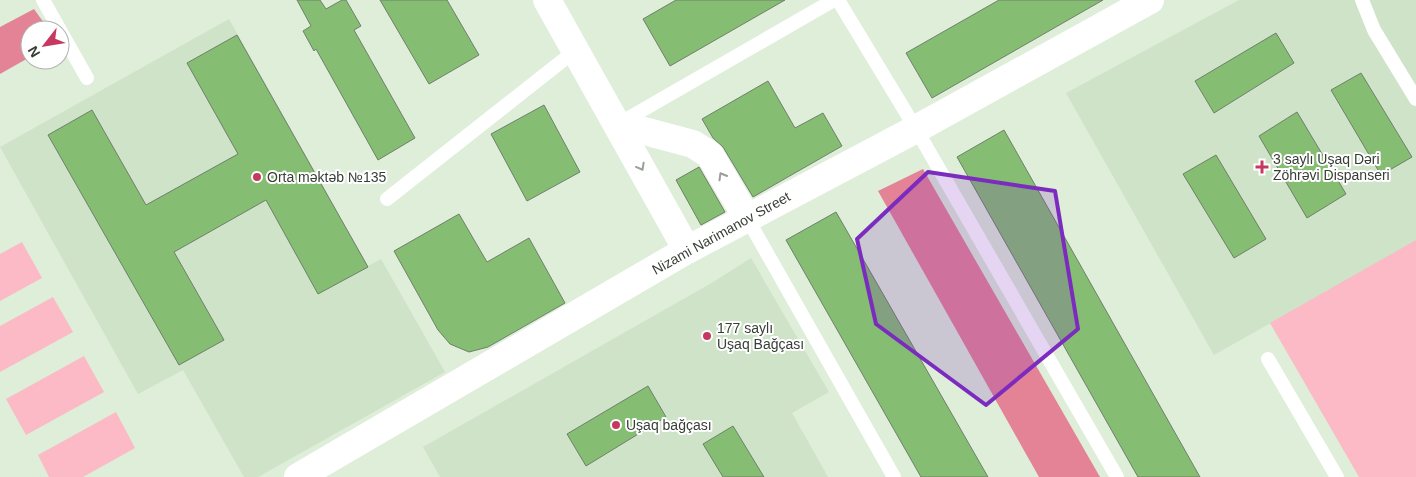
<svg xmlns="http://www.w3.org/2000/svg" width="1416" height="477" viewBox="0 0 1416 477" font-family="Helvetica,sans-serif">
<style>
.built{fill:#cee3c7}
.green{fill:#fbbac5}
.forest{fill:#e48395}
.building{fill:#85be72;stroke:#717f6d}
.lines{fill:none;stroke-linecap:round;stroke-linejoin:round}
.lane{stroke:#fff;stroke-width:14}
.street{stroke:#fff;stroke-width:28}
.oneway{stroke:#9b9e9a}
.marked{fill:#7b2cbf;fill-opacity:0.2;stroke:#7b2cbf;stroke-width:4;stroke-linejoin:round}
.poi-dot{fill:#c73861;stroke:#fff;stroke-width:2}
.labels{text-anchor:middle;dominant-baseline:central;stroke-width:4;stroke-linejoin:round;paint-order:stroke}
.poi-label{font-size:14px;fill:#373e35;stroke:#fff;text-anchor:start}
.street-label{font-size:14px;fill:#373e35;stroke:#fff}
</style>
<rect width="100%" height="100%" fill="#deeed9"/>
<g class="built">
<polygon points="1239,0 1416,0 1416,241 1214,355 1066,93"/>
<polygon points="229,19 368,266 381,259 445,372 258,477 244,477 183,370 138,394 0,147"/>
<polygon points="751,258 829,392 792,413 828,477 440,477 423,447 715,281"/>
</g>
<g class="green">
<polygon points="1416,240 1416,477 1359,477 1270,323"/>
<polygon points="22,242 42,278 0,301 0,254"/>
<polygon points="53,297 73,332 0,372 0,326"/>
<polygon points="84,356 104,392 26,435 6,399"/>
<polygon points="116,412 135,448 83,477 49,477 38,455"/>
</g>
<g class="forest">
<polygon points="34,9 49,30 30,30 30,57 0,74 0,27"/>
<polygon points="923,169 1100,477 1039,477 878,191"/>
</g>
<g class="building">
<polygon points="297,0 320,0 326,9 342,0 346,0 361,26 354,30 415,138 378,160 316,49 314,51 303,31 311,26"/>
<polygon points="380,0 447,0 479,55 429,84"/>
<polygon points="676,0 785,0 670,66 643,19"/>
<polygon points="999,0 1103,0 932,98 906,53"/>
<polygon points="1276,33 1294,63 1214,113 1195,81"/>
<polygon points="237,35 368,267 318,294 266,200 174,252 224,340 179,365 48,135 92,110 146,205 238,154 187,63"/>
<polygon points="1361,73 1412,157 1381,175 1331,90"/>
<polygon points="768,81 795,128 823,113 842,146 753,197 723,147 713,138 702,119"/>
<polygon points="544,105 580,172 527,201 491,134"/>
<polygon points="1297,112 1346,194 1307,218 1259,136"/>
<polygon points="1004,130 1200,477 1138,477 957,157"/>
<polygon points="1216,155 1266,239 1234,258 1183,174"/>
<polygon points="699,167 725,212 701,225 676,180"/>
<polygon points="836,212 988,477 921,477 786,240"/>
<polygon points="459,214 487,262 529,238 565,303 488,347 469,352 450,344 438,330 394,251"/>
<polygon points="648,386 666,417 586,466 567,434"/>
<polygon points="733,426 764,477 723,477 703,444"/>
</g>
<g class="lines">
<g class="lane">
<polyline points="43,0 87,78"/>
<polyline points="838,0 916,129 1117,477"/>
<polyline points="1362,0 1374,30 1416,99"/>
<polyline points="620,123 834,0"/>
<polyline points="387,199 576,50"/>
<polyline points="747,218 894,477"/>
<polyline points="1268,359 1337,477"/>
</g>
<g class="street">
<polyline points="547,0 687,250"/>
<polyline points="618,124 693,144 710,155 747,218"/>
<polyline points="298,477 687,250 916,129 1150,0"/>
</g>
</g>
<defs><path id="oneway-chevron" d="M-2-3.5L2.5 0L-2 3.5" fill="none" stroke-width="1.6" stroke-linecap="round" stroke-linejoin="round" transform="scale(1.25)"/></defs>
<g class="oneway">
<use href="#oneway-chevron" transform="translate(641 167) rotate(61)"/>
<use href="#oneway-chevron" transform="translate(722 176) rotate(-120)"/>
</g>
<path class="marked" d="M928 172 1055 191 1078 329 986 405 876 324 857 239Z"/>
<g class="poi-dot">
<path d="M1259.5 159.5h5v5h5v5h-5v5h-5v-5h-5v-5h5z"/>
<circle cx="257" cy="177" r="5"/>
<circle cx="707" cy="336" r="5"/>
<circle cx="616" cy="425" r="5"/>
</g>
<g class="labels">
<g class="poi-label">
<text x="1273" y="159">3 saylı Uşaq Dəri<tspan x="1273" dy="16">Zöhrəvi Dispanseri</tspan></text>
<text x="267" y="177">Orta məktəb №135</text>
<text x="717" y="328">177 saylı<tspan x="717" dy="16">Uşaq Bağçası</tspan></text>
<text x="626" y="425">Uşaq bağçası</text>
</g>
<g class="street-label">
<text transform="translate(721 233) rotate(-29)">Nizami Narimanov Street</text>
</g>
</g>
<g transform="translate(45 45) rotate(239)"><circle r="24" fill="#ffffff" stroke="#afb2ae"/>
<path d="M0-4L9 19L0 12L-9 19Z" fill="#c73861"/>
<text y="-8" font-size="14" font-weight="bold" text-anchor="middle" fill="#373e35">N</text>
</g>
</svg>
